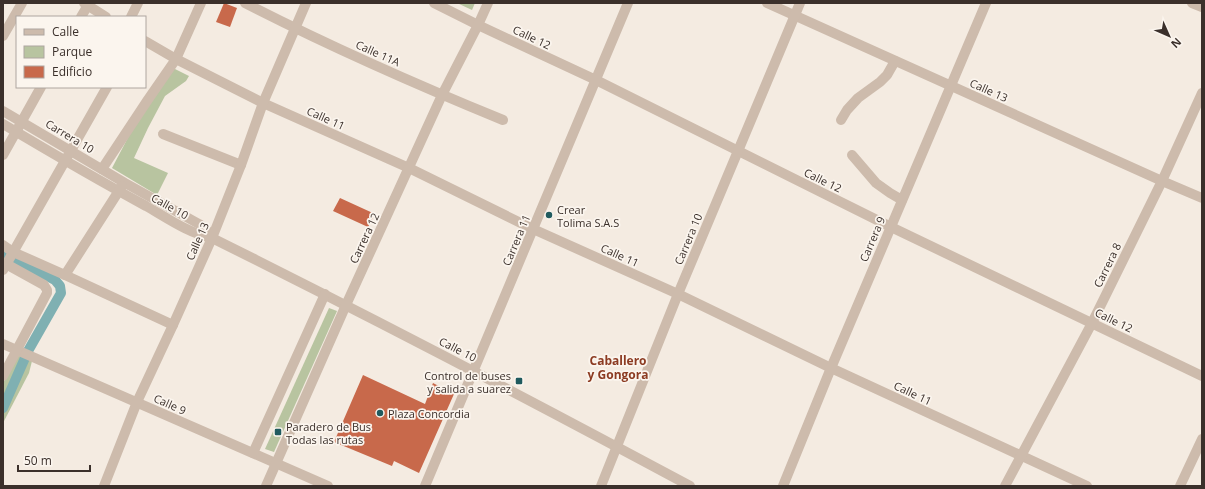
<svg xmlns="http://www.w3.org/2000/svg" width="1205" height="489" viewBox="0 0 1205 489" font-family="'Open Sans',sans-serif">
<style>
.green{fill:#b8c4a0}
.lines{fill:none;stroke-linecap:round;stroke-linejoin:round}
.canal{stroke:#7fb0b2;stroke-width:10}
.building{fill:#c8694b}
.minor{stroke:#cdbbac;stroke-width:10}
.tertiary{stroke:#cdbbac;stroke-width:10}
.poi-dot{fill:#1f5a5e;stroke:#fbf5ee;stroke-width:1.5}
.labels{text-anchor:middle;dominant-baseline:central;stroke-width:3.5;stroke-linejoin:round;paint-order:stroke}
.street-label{font-size:11px;fill:#3b302b;stroke:#fbf5ee}
.poi-label{font-size:11px;fill:#3b302b;stroke:#fbf5ee;text-anchor:start}
.neighbourhood-label{font-size:12px;font-weight:bold;fill:#8c3b22;stroke:#fbf5ee}
</style>
<rect width="100%" height="100%" fill="#f4ebe1"/>
<g class="green">
<polygon points="457,3 475,3 472,10"/>
<polygon points="171,67 189,76 186,81 165,96 148,128 134,158 168,173 157,195 112,168 142,111"/>
<polygon points="329,308 337,311 274,452 265,449"/>
<polygon points="21,351 33,357 29,373 3,423 3,383"/>
</g>
<g class="lines">
<polyline class="canal" points="3,253 55,280 60,286 61,293 28,351 3,408"/>
</g>
<g class="building">
<polygon points="224,3 237,8 230,27 216,22"/>
<polygon points="340,198 375,214 368,227 333,211"/>
<polygon points="363,375 425,404 433,383 454,394 419,473 394,461 392,466 334,442"/>
</g>
<g class="lines">
<g class="minor">
<polyline points="84,3 106,17"/>
<path d="M245 3C329 46 415 84 503 120"/>
<polyline points="434,3 478,25 596,80 891,227 1202,376"/>
<polyline points="767,3 1162,181 1202,198"/>
<polyline points="81,17 88,5"/>
<polyline points="131,17 138,3"/>
<polyline points="3,36 22,3"/>
<polyline points="145,41 176,59 263,103 409,168 533,229 678,294 831,368 1087,486"/>
<polyline points="3,111 125,183 199,224 205,228 212,238"/>
<polyline points="841,120 847,110 858,98 880,82 887,75 895,61"/>
<path d="M3 124C50 152 98 180 146 206 167 218 188 233 212 238 373 318 532 401 690 486"/>
<polyline points="163,134 241,165"/>
<polyline points="3,155 41,87"/>
<polyline points="852,155 876,183 890,193 902,200"/>
<polyline points="102,169 147,101 176,59 201,3"/>
<polyline points="3,245 13,252 65,275 173,325"/>
<polyline points="3,270 107,87"/>
<polyline points="65,275 122,186"/>
<polyline points="3,344 328,486"/>
<polyline points="3,376 47,293 47,290 44,285 6,264"/>
<polyline points="253,453 325,294"/>
<polyline points="104,486 137,402 173,325 212,238 241,165 263,103 306,3"/>
<polyline points="266,486 346,305 442,95 478,25 488,3"/>
<polyline points="425,486 628,3"/>
<polyline points="601,486 678,294 738,151 800,3"/>
<polyline points="783,486 831,368 986,3"/>
<polyline points="1005,486 1092,323 1162,181 1202,93"/>
<polyline points="1180,486 1202,439"/>
</g>
<polyline class="tertiary" points="1192,3 1202,7"/>
</g>
<g class="poi-dot">
<circle cx="549" cy="215" r="4"/>
<rect x="515" y="377" width="8" height="8" rx="2"/>
<circle cx="380" cy="413" r="4"/>
<rect x="274" y="428" width="8" height="8" rx="2"/>
</g>
<g class="labels">
<g class="street-label">
<text transform="translate(532 37) rotate(25)">Calle 12</text>
<text transform="translate(378 53) rotate(24)">Calle 11A</text>
<text transform="translate(989 90) rotate(24)">Calle 13</text>
<text transform="translate(326 118) rotate(24)">Calle 11</text>
<text transform="translate(70 136) rotate(31)">Carrera 10</text>
<text transform="translate(823 180) rotate(26)">Calle 12</text>
<text transform="translate(170 206) rotate(29)">Calle 10</text>
<text transform="translate(364 238) rotate(-65)">Carrera 12</text>
<text transform="translate(688 239) rotate(-67)">Carrera 10</text>
<text transform="translate(872 239) rotate(-67)">Carrera 9</text>
<text transform="translate(516 240) rotate(-67)">Carrera 11</text>
<text transform="translate(197 241) rotate(-66)">Calle 13</text>
<text transform="translate(620 255) rotate(24)">Calle 11</text>
<text transform="translate(1107 265) rotate(-64)">Carrera 8</text>
<text transform="translate(1114 320) rotate(26)">Calle 12</text>
<text transform="translate(458 349) rotate(27)">Calle 10</text>
<text transform="translate(913 393) rotate(25)">Calle 11</text>
<text transform="translate(170 404) rotate(24)">Calle 9</text>
</g>
<g class="poi-label">
<text x="557" y="209">Crear<tspan x="557" dy="13">Tolima S.A.S</tspan></text>
<text x="511" y="375" text-anchor="end">Control de buses<tspan x="511" dy="13">y salida a suarez</tspan></text>
<text x="388" y="413">Plaza Concordia</text>
<text x="286" y="426">Paradero de Bus<tspan x="286" dy="13">Todas las rutas</tspan></text>
</g>
<g class="neighbourhood-label">
<text x="618" y="360">Caballero<tspan x="618" dy="14">y Gongora</tspan></text>
</g>
</g>
<rect width="1205" height="489" fill="none" stroke="#3b302b" stroke-width="8"/>
<rect x="16" y="16" width="130" height="72" fill="#fbf5ee" stroke="#aea6a0"/>
<rect x="24" y="29" width="20" height="6" fill="#cdbbac" stroke="#aea6a0"/>
<text x="52" y="36" font-size="12" fill="#3b302b">Calle</text>
<rect x="24" y="46" width="20" height="12" fill="#b8c4a0" stroke="#aea6a0"/>
<text x="52" y="56" font-size="12" fill="#3b302b">Parque</text>
<rect x="24" y="66" width="20" height="12" fill="#c8694b" stroke="#aea6a0"/>
<text x="52" y="76" font-size="12" fill="#3b302b">Edificio</text>
<g transform="translate(1169 36) rotate(135)" stroke="#fbf5ee" stroke-width="3" paint-order="stroke">
<path d="M0-3L7 15L0 10L-7 15Z" fill="#3b302b"/>
<text y="-6" font-size="11" font-weight="bold" text-anchor="middle" fill="#3b302b">N</text>
</g>
<path d="M18 465v6h72v-6" fill="none" stroke="#3b302b" stroke-width="2"/>
<text x="24" y="465" font-size="12" fill="#3b302b" stroke="#fbf5ee" stroke-width="3" paint-order="stroke">50 m</text>
</svg>
